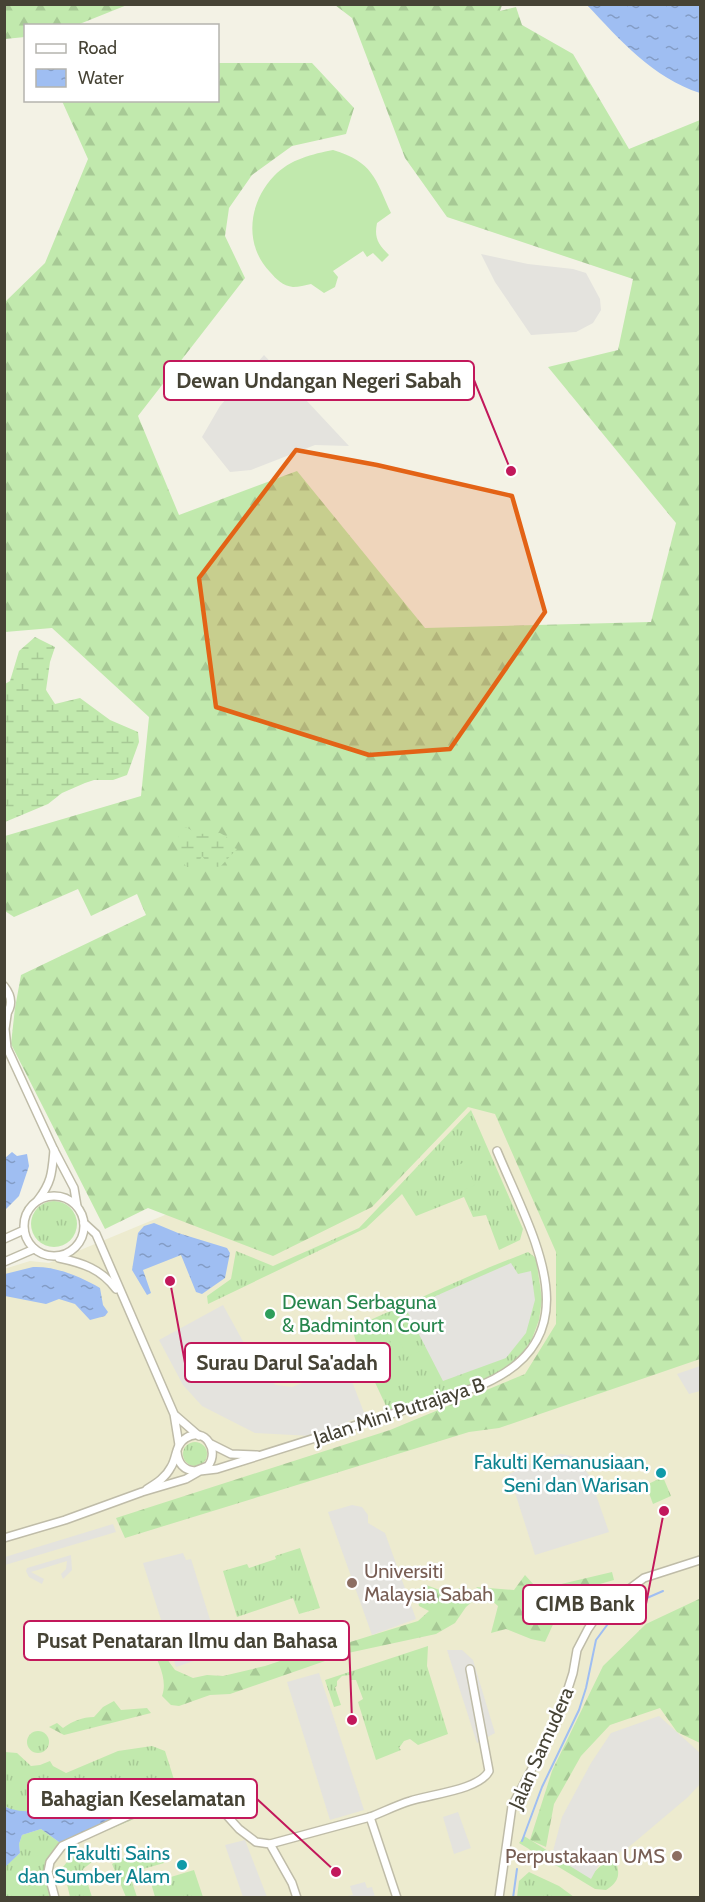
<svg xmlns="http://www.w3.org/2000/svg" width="705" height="1902" viewBox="0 0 705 1902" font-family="Cabin,sans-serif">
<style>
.education{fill:#edebcf}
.grass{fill:url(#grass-tufts)}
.forest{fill:url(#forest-firs)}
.wetland{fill:url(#wetland-marsh)}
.garden{fill:#c1e9ad}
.parking{fill:#e4e3de}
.water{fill:url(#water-ripples)}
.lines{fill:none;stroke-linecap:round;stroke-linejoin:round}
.stream{stroke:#9fbef2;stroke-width:2}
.minor-casing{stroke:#bfbca8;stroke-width:10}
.minor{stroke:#fff;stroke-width:7}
.marked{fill:#e36316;fill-opacity:0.2;stroke:#e36316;stroke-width:4.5;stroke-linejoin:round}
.leisure-dot{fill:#2e9e5b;stroke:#fff;stroke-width:2}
.culture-dot{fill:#0f9aa8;stroke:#fff;stroke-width:2}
.education-dot{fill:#8d6e63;stroke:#fff;stroke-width:2}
.labels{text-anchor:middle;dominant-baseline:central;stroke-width:5;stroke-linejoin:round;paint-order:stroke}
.leisure-label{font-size:20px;fill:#27864d;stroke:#fff;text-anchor:start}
.street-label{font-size:20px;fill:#464335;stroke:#fff}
.culture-label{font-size:20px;fill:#0d838f;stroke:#fff;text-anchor:end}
.education-label{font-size:20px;fill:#785e54;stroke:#fff;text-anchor:start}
.leader{fill:none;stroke:#c2185b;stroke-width:2}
.callout-dot{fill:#c2185b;stroke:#fff;stroke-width:2}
.callout{fill:#fff;stroke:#c2185b;stroke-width:2}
.callout-label{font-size:21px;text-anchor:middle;font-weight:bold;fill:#464335}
</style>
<defs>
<pattern id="grass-tufts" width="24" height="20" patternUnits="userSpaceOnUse" patternTransform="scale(1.5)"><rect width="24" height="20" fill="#c1e9ad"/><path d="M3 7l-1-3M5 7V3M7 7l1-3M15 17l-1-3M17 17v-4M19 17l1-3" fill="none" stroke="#a7c995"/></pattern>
<pattern id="forest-firs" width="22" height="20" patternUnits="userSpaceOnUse" patternTransform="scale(1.5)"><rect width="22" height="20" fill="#c1e9ad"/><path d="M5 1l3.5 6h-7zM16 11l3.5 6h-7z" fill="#a7c995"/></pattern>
<pattern id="wetland-marsh" width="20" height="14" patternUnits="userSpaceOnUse" patternTransform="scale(1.5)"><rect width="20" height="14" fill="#c1e9ad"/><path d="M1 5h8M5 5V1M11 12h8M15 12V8" fill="none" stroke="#a7c995"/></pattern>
<pattern id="water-ripples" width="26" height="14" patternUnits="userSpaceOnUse" patternTransform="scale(1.5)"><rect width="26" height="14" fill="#9fbef2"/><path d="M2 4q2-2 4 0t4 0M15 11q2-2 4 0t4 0" fill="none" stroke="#839cc5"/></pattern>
</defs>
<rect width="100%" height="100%" fill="#f3f2e5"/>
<polygon class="education" points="700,993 700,1897 5,1897 4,1269 30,1261 49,1263"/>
<g class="grass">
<polygon points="471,1110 523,1229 520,1240 499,1250 486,1215 473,1217 464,1197 416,1216 402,1194 366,1228 208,1304 207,1296 231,1279 236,1251 273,1266 359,1228"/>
<circle cx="54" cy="1224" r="23"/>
<polygon points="528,1252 536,1258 542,1299 539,1320 532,1339 516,1363 492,1379 395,1411 387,1408 356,1342 352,1328 490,1267"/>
<circle cx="195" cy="1454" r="12"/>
<polygon points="663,1477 671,1496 653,1504 646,1485"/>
<polygon points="300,1548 320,1608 299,1614 293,1598 237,1617 223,1571 247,1564 249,1568 276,1559 275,1556"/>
<polygon points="428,1646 427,1666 448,1734 418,1745 410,1739 404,1741 399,1748 401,1750 376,1760 358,1702 363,1699 356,1680 351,1680 350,1675 342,1676 337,1681 337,1686 335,1687 341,1705 334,1707 325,1680"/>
<circle cx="38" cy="1742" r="11"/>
<polygon points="152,1746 165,1751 177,1789 211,1778 217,1798 211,1806 190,1803 167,1805 61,1850 49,1867 57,1897 5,1897 4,1867 20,1853 19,1844 22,1835 41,1829 59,1842 130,1810 132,1802 114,1787 96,1779 76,1788 60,1805 54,1807 26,1812 14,1811 5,1806 5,1752 17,1753 31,1766 40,1765 50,1761 53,1766 66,1773 118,1751"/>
<path d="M524 1836 569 1864 592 1874 607 1860H615C621 1874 619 1882 606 1890L595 1889 519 1843Z"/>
<polygon points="87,1847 92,1862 83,1869 92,1897 70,1897 63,1867 71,1857"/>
<polygon points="159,1848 164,1863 129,1873 137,1897 126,1897 112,1864 120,1859"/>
<polygon points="194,1870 203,1897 155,1897 151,1883"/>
<polygon points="529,1872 559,1886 574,1897 517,1897 519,1881"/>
</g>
<g class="forest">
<polygon points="5,4 127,4 127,5 77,25 26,26 25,37 5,39"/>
<polygon points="335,5 502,5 500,11 516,7 522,25 573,54 629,149 700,120 700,1359 499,1428 469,1432 125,1538 116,1518 390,1430 525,1374 556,1324 556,1252 495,1114 468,1107 372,1207 273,1256 148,1208 105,1229 11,1044 15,1008 21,975 146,915 137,894 91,916 78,889 14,917 5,911 5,836 141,796 149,717 52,628 5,632 5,302 45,263 88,159 62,101 218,100 218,63 312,63 354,108 346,134 292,146 252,175 229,208 225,236 245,278 138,416 179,515 297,471 425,628 651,622 676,523 548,367 618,350 633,279 447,217 405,158 352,18"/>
<polygon points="612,1572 614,1580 575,1591 556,1618 545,1642 531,1639 506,1629 491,1633 498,1606 476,1587 514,1590 525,1575 544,1596 557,1585"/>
<path d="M426 1585 445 1592 466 1587 473 1592V1601L466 1607 455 1623 436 1634 348 1653 230 1694 210 1695 179 1706 171 1705 162 1696C168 1680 158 1661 151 1647L154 1639 146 1630 153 1629 160 1638 164 1655 175 1670 193 1678 207 1675 223 1676 265 1666 283 1660 301 1651 318 1652 418 1621 429 1611 419 1606 416 1590Z"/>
<polygon points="699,1599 700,1600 700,1743 677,1732 660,1708 610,1725 581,1756 554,1804 546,1847 530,1840 552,1771 603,1666 646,1624"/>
<path d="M114 1701 121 1710 147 1708 151 1713 64 1735 49 1727 57 1723 63 1728C73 1721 82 1717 94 1717L103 1707Z"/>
</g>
<g class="wetland">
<polygon points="35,637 55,647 50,662 46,690 55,704 80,698 110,720 138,732 139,742 127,775 113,780 94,780 85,783 62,793 48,804 5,822 5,684 10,681 19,651"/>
<path d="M186 827 198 834 220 833 227 837 229 846 237 849 220 867 210 866 202 856 196 867H187C180 860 179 855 180 846L176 841 179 838 178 832Z"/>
</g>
<g class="garden">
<path d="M333 150C373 162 375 178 391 213L377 223C374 238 378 244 389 255L382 262 373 253 367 257 363 251 333 271 338 277 335 287 324 293 311 284C305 285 299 287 293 287 283 286 276 279 270 272 243 244 249 202 274 176 290 159 313 154 333 150Z"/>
<polygon points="465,1162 475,1185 461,1191 451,1168"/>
<polygon points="407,1324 420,1351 407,1357 394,1330"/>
<polygon points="386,1334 399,1361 387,1367 374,1340"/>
</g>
<g class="parking">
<polygon points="481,254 528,264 573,269 586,273 600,299 601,310 593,323 576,332 531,335 495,282"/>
<polygon points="264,355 349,446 315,445 251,470 230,472 202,437 220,406"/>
<polygon points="511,1263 518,1274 531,1271 535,1300 526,1333 506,1358 443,1381 406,1309"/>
<polygon points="223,1305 261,1374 276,1385 292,1387 346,1366 365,1415 312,1436 255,1433 202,1406 183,1385 159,1340"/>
<polygon points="700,1366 700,1391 689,1394 677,1374"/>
<polygon points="561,1454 572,1456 581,1464 589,1475 609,1532 535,1555 509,1474 542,1459"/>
<polygon points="352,1505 362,1507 368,1515 368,1523 385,1533 416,1619 372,1635 328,1512"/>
<polygon points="113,1524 116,1532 5,1565 5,1557"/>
<polygon points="183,1553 186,1560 191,1559 213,1629 206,1631 214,1654 176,1667 143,1563"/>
<polygon points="71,1555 72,1570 63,1579 61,1574 66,1569 67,1561 31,1572 44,1579 42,1584 29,1577 26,1571 27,1568"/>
<polygon points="447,1650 462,1650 473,1660 495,1733 477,1743"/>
<polygon points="319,1673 364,1810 330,1820 287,1682"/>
<polygon points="659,1716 700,1753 700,1784 688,1797 630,1846 610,1858 602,1859 591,1879 552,1855 562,1817 591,1763 611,1733"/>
<polygon points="458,1812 471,1848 454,1854 443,1817"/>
<polygon points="245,1840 267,1897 243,1897 225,1845"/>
<polygon points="365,1882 367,1888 372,1887 375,1897 342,1897 353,1895 350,1886"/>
</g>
<g class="water">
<path d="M587 5H700V93C653 78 620 40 587 5Z"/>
<polygon points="12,1152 17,1156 27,1154 29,1166 19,1196 5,1210 5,1158"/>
<polygon points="154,1223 178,1233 227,1248 230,1253 225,1278 202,1294 196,1292 181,1255 143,1270 151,1293 147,1295 132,1270 138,1233 144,1226"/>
<path d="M33 1267C56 1266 81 1277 100 1288L103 1305 108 1312 105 1316 90 1320 75 1304 59 1299 46 1304 5 1296V1274Z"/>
<path d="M96 1779C113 1789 139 1789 128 1816L65 1843 59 1842 41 1829 22 1835 19 1844 20 1853 5 1867 4 1806C18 1814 48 1813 61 1804 73 1795 80 1783 96 1779Z"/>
</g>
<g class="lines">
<g class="stream">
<polyline points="522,1841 542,1787 579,1710 586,1688 596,1640 613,1617 624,1608 663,1591"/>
<polyline points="513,1898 517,1869"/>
</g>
<g class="minor-casing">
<g id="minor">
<path d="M4 986C12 996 13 1006 5 1016"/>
<polyline points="7,1015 5,1029 7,1048 54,1150 74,1188 77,1206"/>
<circle cx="54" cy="1226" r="30"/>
<path d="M38 1200C52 1182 52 1172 54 1150"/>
<polyline points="84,1223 96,1234 174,1414 179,1445"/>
<polyline points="4,1239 24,1230"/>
<path d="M59 1258C83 1263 101 1269 116 1289"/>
<polyline points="4,1262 34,1249"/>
<polyline points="176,1416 199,1436"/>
<polyline points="211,1444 231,1454 257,1455"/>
<path d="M147 1489C157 1483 166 1477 171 1467 177 1458 175 1444 186 1438 205 1426 220 1451 208 1466L195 1471C183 1470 178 1463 177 1452"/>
<path d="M4 1538 65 1520 142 1492 186 1479 200 1471 217 1469 474 1388C598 1341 533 1238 497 1151"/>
<path d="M370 1817C383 1812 397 1805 410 1801 431 1794 479 1790 489 1771L470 1669"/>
<polyline points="270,1844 370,1817 397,1898"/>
<polyline points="55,1898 48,1872 50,1862 62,1846 141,1810 162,1803 178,1802 221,1809 239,1829 256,1842 270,1844 292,1883 297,1898"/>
<polyline points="499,1898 512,1806 558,1720 573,1673 577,1650 588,1629 601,1610 644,1578 700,1560"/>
</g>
</g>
<use href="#minor" class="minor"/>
</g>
<path class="marked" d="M296 450 377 465 512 496 545 612 450 749 369 755 216 707 199 578Z"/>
<circle class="leisure-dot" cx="270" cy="1314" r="6"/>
<g class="culture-dot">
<circle cx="661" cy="1473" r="6"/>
<circle cx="182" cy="1865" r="6"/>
</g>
<g class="education-dot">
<circle cx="352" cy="1583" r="6"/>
<circle cx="677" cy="1856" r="6"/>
</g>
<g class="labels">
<g class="leisure-label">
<text x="282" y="1302">Dewan Serbaguna<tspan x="282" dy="23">&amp; Badminton Court</tspan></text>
</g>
<g class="street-label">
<text transform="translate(399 1411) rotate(-18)">Jalan Mini Putrajaya B</text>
<text transform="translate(541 1748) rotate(-66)">Jalan Samudera</text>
</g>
<g class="culture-label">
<text x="649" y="1462">Fakulti Kemanusiaan,<tspan x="649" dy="23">Seni dan Warisan</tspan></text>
<text x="170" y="1853">Fakulti Sains<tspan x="170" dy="23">dan Sumber Alam</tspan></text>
</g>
<g class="education-label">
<text x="364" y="1571">Universiti<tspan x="364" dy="23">Malaysia Sabah</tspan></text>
<text x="665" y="1856" text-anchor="end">Perpustakaan UMS</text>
</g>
</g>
<path class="leader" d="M511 471L474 380M170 1281L185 1363M664 1511L646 1604M352 1720L349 1641M336 1872L257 1799"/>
<g class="callout-dot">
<circle cx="511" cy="471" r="6"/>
<circle cx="170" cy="1281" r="6"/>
<circle cx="664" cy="1511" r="6"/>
<circle cx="352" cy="1720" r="6"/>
<circle cx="336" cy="1872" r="6"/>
</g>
<g class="callout">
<rect x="164" y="361" width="310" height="39" rx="6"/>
<rect x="185" y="1343" width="205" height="39" rx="6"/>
<rect x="523" y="1585" width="123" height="39" rx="6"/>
<rect x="24" y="1621" width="325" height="39" rx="6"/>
<rect x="28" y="1779" width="229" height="39" rx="6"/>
</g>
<g class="callout-label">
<text x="319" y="388">Dewan Undangan Negeri Sabah</text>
<text x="287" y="1370">Surau Darul Sa'adah</text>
<text x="585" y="1611">CIMB Bank</text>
<text x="187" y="1648">Pusat Penataran Ilmu dan Bahasa</text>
<text x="143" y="1806">Bahagian Keselamatan</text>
</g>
<rect width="705" height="1902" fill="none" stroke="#464335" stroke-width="12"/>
<rect x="24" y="24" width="195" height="78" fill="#ffffff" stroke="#b5b4ae" stroke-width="1.5"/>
<rect x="36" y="44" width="30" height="9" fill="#ffffff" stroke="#b5b4ae" stroke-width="1.5"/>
<text x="78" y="54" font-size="18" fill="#464335">Road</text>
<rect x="36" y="69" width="30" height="18" fill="url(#water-ripples)" stroke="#b5b4ae" stroke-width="1.5"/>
<text x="78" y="84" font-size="18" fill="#464335">Water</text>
</svg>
